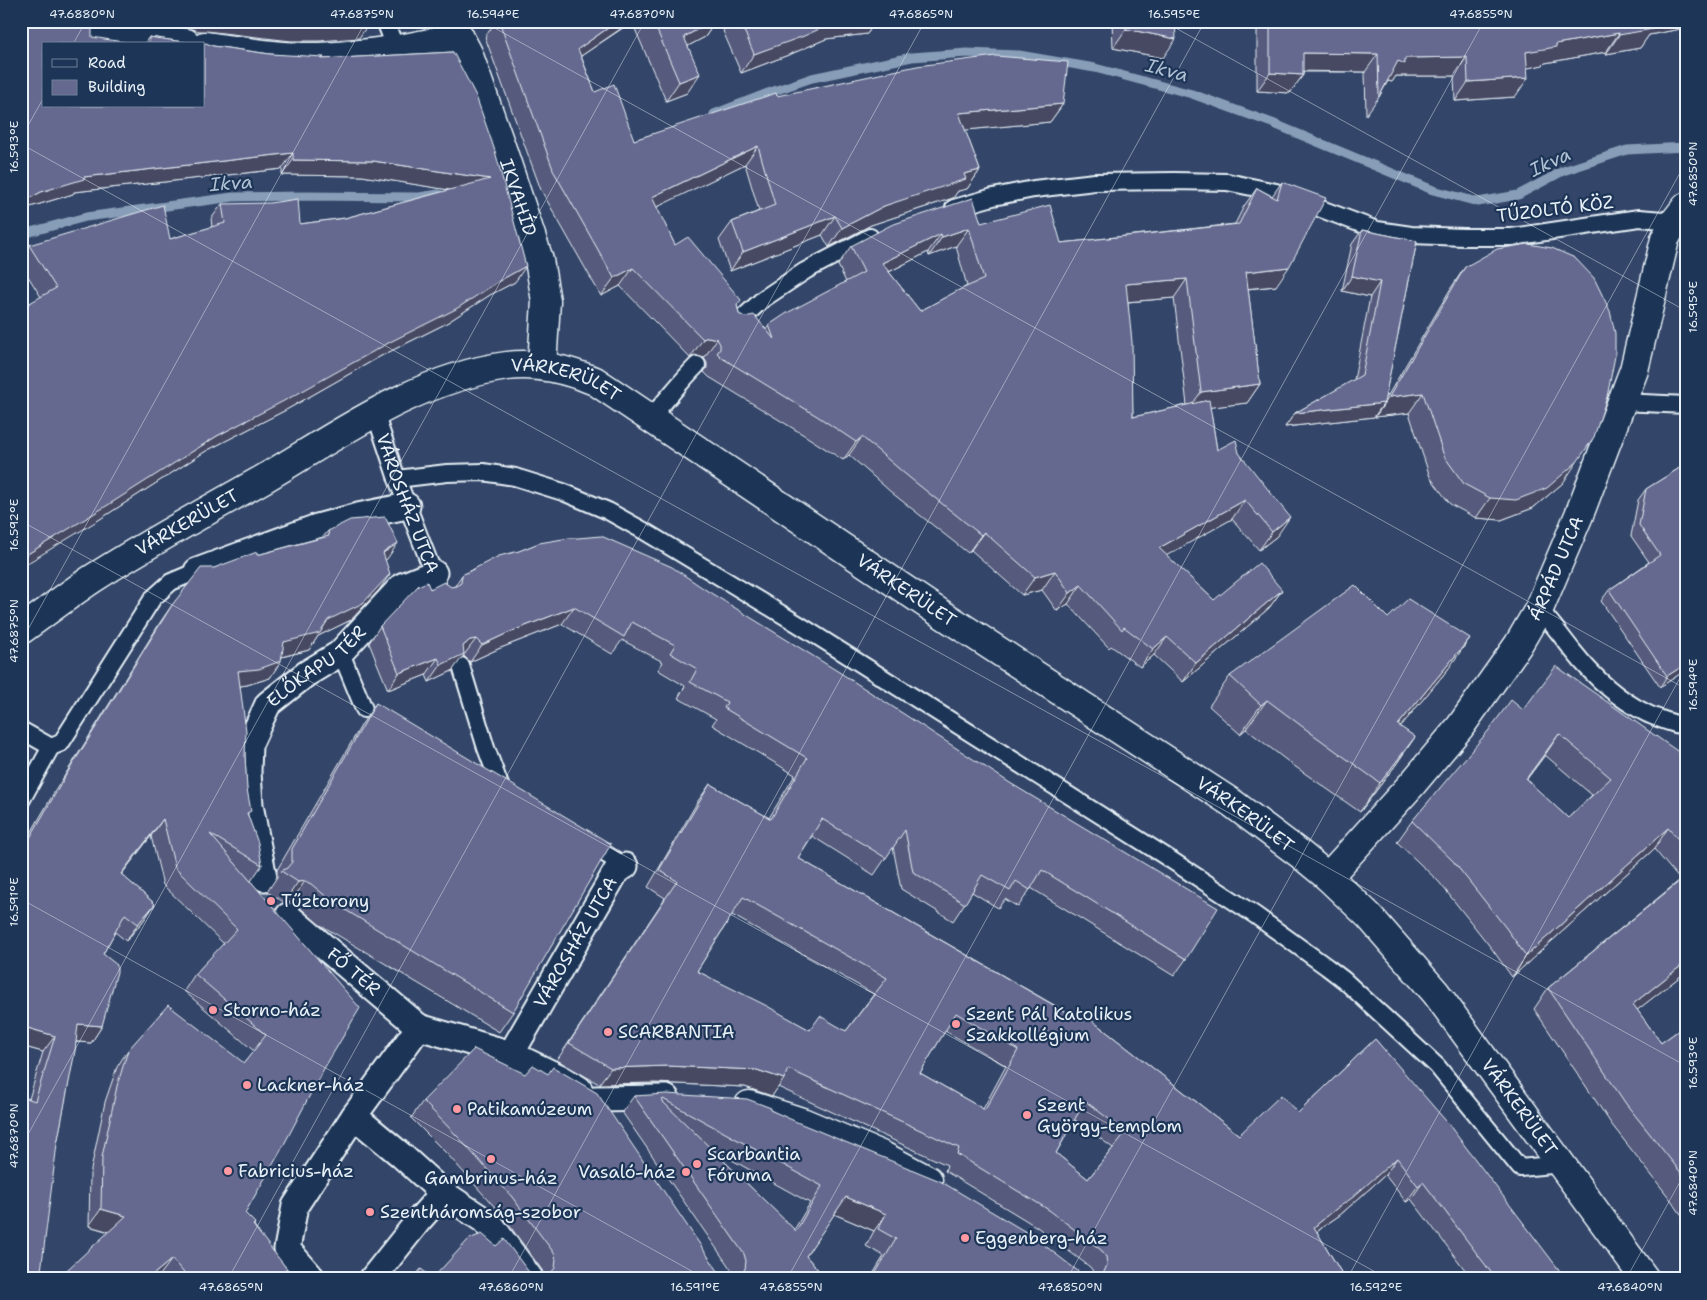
<svg xmlns="http://www.w3.org/2000/svg" width="1707" height="1300" viewBox="0 0 1707 1300" font-family="'Shantell Sans',sans-serif">
<style>
.lines{fill:none;stroke-linecap:round;stroke-linejoin:round}
.stream{stroke:#889eb8;stroke-width:9}
.pedestrian-tunnel{stroke:#4e5f7e;stroke-width:25;stroke-dasharray:25 12;stroke-linecap:butt}
.service-casing{stroke:#e8f1f8;stroke-width:20}
.pedestrian-casing{stroke:#e8f1f8;stroke-width:29}
.minor-casing{stroke:#e8f1f8;stroke-width:31}
.tertiary-casing{stroke:#e8f1f8;stroke-width:31}
.service{stroke:#1d3557;stroke-width:16}
.pedestrian{stroke:#1d3557;stroke-width:25}
.minor{stroke:#1d3557;stroke-width:28}
.tertiary{stroke:#1d3557;stroke-width:28}
.wall{fill:#575a7b;stroke:#e8f1f8;fill-rule:evenodd}
.shaded-wall{fill:#474a64;stroke:#e8f1f8}
.building{fill:#65698f;stroke:#e8f1f8;fill-rule:evenodd}
.ticks{fill:none;stroke:#e8f1f8;stroke-width:1;stroke-opacity:0.45}
.poi-dot{fill:#ff9aa2;stroke:#1d3557;stroke-width:2}
.labels{text-anchor:middle;dominant-baseline:central;stroke-width:4.5;stroke-linejoin:round;paint-order:stroke}
.street-label{font-size:18px;fill:#e8f1f8;stroke:#1d3557}
.poi-label{font-size:18px;fill:#e8f1f8;stroke:#1d3557;text-anchor:start}
.water-label{font-size:19px;font-style:italic;fill:#b0c1d3;stroke:#1d3557}
.neatline{fill:none;stroke:#e8f1f8;stroke-width:2}
.ticks-label{font-size:12px;text-anchor:middle;fill:#e8f1f8}
</style>
<rect width="100%" height="100%" fill="#334568"/>
<filter id="ink" filterUnits="userSpaceOnUse"><feTurbulence type="fractalNoise" baseFrequency=".02" numOctaves="2"/><feDisplacementMap in="SourceGraphic" scale="10" xChannelSelector="R" yChannelSelector="G"/><feConvolveMatrix kernelMatrix="1 2 1 2 8 2 1 2 1" color-interpolation-filters="sRGB"/></filter>
<g filter="url(#ink)">
<g class="lines">
<g class="stream">
<polyline points="714,114 768,93 812,78 912,57 967,53 1019,55 1095,68 1192,94 1272,123 1433,190 1478,202 1518,195 1563,171 1627,150 1686,147"/>
<polyline points="21,237 30,232 86,217 233,197 306,196 419,197 439,194"/>
</g>
<polyline class="pedestrian-tunnel" points="264,878 288,916"/>
<g class="service-casing">
<g id="service">
<polyline points="385,21 396,49"/>
<polyline points="954,208 993,197 1034,189 1095,182 1174,181 1227,182 1276,192 1377,230 1411,235 1464,237 1512,237 1639,218 1675,221"/>
<polyline points="734,326 763,299 805,271 870,237"/>
<polyline points="1622,402 1686,405"/>
<path id="s1" d="M375 413 397 479 437 582"/>
<path d="M650 418C666 401 680 382 697 365"/>
<polyline points="397,479 447,473 483,472 515,477 563,492 608,511 644,531 798,624 1165,856 1255,915 1327,967 1344,980 1437,1066 1520,1168 1562,1164"/>
<path d="M1539 609C1552 623 1561 636 1573 651 1592 675 1618 699 1646 713 1658 719 1672 723 1686 727"/>
<polyline points="339,654 343,658 364,709"/>
<polyline points="461,666 486,748 503,793 505,794"/>
<polyline points="21,730 51,747"/>
<polyline points="21,801 51,747 61,743 153,598 171,582 197,571"/>
<polyline points="586,842 625,866"/>
</g>
</g>
<g class="pedestrian-casing">
<g id="pedestrian">
<polyline points="197,571 317,527 358,516 407,506"/>
<path id="s2" d="M264 878 250 805 248 772 249 745 268 704 306 674 339 654 402 586 434 573"/>
<path id="s3" d="M288 916 419 1027 354 1116 401 1155 443 1193 419 1220 372 1279"/>
<polyline points="419,1027 511,1054 561,1078 579,1089"/>
<path id="s4" d="M511 1054 617 870 625 866"/>
<polyline points="595,1099 666,1098"/>
<polyline points="443,1193 488,1223"/>
<polyline points="313,1279 287,1249 295,1206 354,1116"/>
</g>
</g>
<g class="minor-casing">
<g id="minor">
<polyline points="65,21 153,39 186,43"/>
<path id="s5" d="M459 36 468 53 503 152 539 260 546 301 542 366"/>
<path d="M204 46C242 51 280 58 319 57 366 55 414 48 459 36"/>
<path id="s6" d="M1328 877 1413 783 1460 727 1518 645 1539 609 1579 515 1634 370 1665 239 1675 221 1686 207"/>
<polyline points="749,1105 802,1122 883,1156 928,1180"/>
<polyline points="488,1223 529,1279"/>
</g>
</g>
<g class="tertiary-casing">
<g id="tertiary">
<path id="s7" d="M21 630C45 613 68 595 92 579 148 543 207 511 265 478 341 433 417 378 507 366 538 362 567 370 595 381L931 607 1232 803 1300 854 1328 877 1369 916 1436 993 1645 1279"/>
</g>
</g>
<use href="#service" class="service"/>
<use href="#pedestrian" class="pedestrian"/>
<use href="#minor" class="minor"/>
<use href="#tertiary" class="tertiary"/>
</g>
<g class="wall">
<path d="M496 21H716L705 37 688 46 687 93 666 101 632 22 581 56 595 92 634 140 777 96 1063 104 1050 122 965 130 980 170 967 189 958 191 953 198 871 225 829 247 822 235 730 271 719 240 732 222 759 211 745 164 656 207 675 245 737 305 739 314 766 330 769 325 846 282 838 265 851 246 981 223 1061 243 1235 224 1244 206 1257 188 1272 196 1282 182 1276 286 1248 289 1260 384 1247 403 1210 407 1217 450 1239 453 1277 536 1259 550 1232 519 1166 555 1214 600 1282 590 1269 608 1183 682 1154 655 1140 667 1111 646 1109 648 1068 604 1057 611 1042 590 1022 595 971 550 968 553 892 493 849 455 843 460 804 435 709 377 704 372 707 368V363L704 358 695 355 690 358 620 286 601 296 541 190 485 37ZM956 246 967 286 920 311 889 272 928 252 929 256ZM1174 298 1187 405 1133 417 1128 302Z"/>
<polygon points="730,21 876,21 867,34 826,39 791,54 741,73 723,31"/>
<polygon points="1112,21 1175,21 1163,58 1113,48"/>
<polygon points="1257,21 1686,21 1686,28 1649,35 1640,48 1606,54 1606,52 1545,63 1543,65 1527,68 1515,97 1455,101 1454,76 1396,76 1392,82 1388,81 1379,97 1366,115 1365,72 1303,72 1303,75 1290,93 1257,91"/>
<polygon points="149,37 197,44 144,44"/>
<polygon points="213,46 270,54 322,59 453,52 515,282 490,295 445,324 381,356 286,410 206,451 97,521 41,297 21,265 21,255 29,245 170,239 212,227 211,219 222,204 300,224 345,218 450,190 362,176 282,175 282,169 74,192 73,194 30,207 44,106"/>
<polygon points="1362,230 1417,241 1384,402 1451,288 1465,267 1563,483 1533,508 1501,520 1476,518 1450,504 1430,477 1409,413 1375,417 1382,405 1374,417 1285,427 1295,413 1354,380 1370,297 1342,291 1352,244"/>
<polygon points="1686,464 1686,670 1660,687 1601,601 1609,590 1649,562 1631,536 1638,500 1646,489"/>
<polygon points="328,531 387,559 385,560 379,590 351,620 318,636 309,650 282,657 270,678 247,685 240,686 245,756 248,816 262,865 251,881 322,1072 245,1213 255,1223 254,1225 284,1273 289,1279 163,1279 160,1275 109,1232 89,1226 90,1174 105,1102 117,1067 128,1050 244,1063 254,1051 184,991 195,974 224,944 163,885 151,836 121,874 155,904 144,920 126,941 115,932 103,954 102,1026 91,1043 76,1042 57,1144 29,1099 43,1052 21,1046 21,850 55,791 161,621 172,605 214,568 257,555 323,537"/>
<path d="M539 543 1186 959 1174 976 1031 888 1018 907 1005 899 998 908 972 892 953 921 901 889 893 847 874 875 812 836 798 858 1082 1021 1086 1016 1239 1135 1298 1113 1375 1039 1566 1279H1472L1411 1199 1406 1202 1385 1175 1340 1215 1324 1226 1317 1232 1345 1279H870L884 1256 866 1246 874 1231 834 1214 806 1256 826 1279 433 1278 496 1246 534 1276 543 1277H544L542 1270 501 1214 448 1155 411 1118 423 1101 718 1271 725 1276 733 1278 734 1277 732 1271 622 1112 634 1096 770 1110 1083 1275 1090 1278 1095 1277V1274L1090 1267 1037 1227 945 1171 947 1165 778 1087 772 1096 745 1087 655 1083 599 1084 557 1060 665 898 648 887 698 801 710 784 769 818 795 775 712 725 716 719 678 698 685 686 658 670 663 662 622 640 612 654 562 624 498 649 470 662 464 656H462L452 671 429 682 426 675 388 690 369 643 380 626 430 589 454 587 462 575ZM732 915 874 994 846 1031 810 1030 697 971ZM945 1031 1006 1066 983 1109 920 1073ZM1075 1120 1113 1148 1088 1179 1056 1153ZM712 1149 810 1203 794 1230Z"/>
<polygon points="1388,618 1449,668 1400,727 1415,737 1395,766 1360,812 1290,763 1246,729 1240,734 1209,706 1230,676"/>
<polygon points="376,703 513,1012 499,1032 319,924 297,905 291,902 284,902 267,892 277,877 277,870 362,724"/>
<path d="M1523 710 1686 760V972L1637 1010 1661 1043 1686 1025V1221L1671 1200 1612 1125 1534 1009 1548 988 1680 880 1654 849 1512 977 1492 949 1439 882 1397 842 1412 821ZM1545 755 1592 795 1568 818 1526 780Z"/>
</g>
<g class="shaded-wall">
<polygon points="145,21 268,21 369,23 359,38 319,41 291,41 206,31 199,31 192,29"/>
<polygon points="618,21 632,21 565,67 578,49"/>
<polygon points="713,21 716,21 705,37 671,55 684,37"/>
<polygon points="837,21 876,21 867,34 826,39 791,54 741,73 754,54"/>
<polygon points="1649,21 1686,21 1686,28 1649,35 1640,48 1606,54 1619,35"/>
<polygon points="1126,29 1176,39 1163,58 1113,48"/>
<polygon points="1619,33 1606,52 1545,63 1543,65 1513,71 1526,52 1556,44"/>
<polygon points="1303,53 1378,54 1365,72 1290,71"/>
<polygon points="1467,57 1454,76 1396,76 1392,82 1385,80 1398,61 1405,58"/>
<polygon points="1270,73 1303,75 1290,93 1257,91"/>
<polygon points="700,74 687,93 666,101 679,82"/>
<polygon points="1528,78 1515,97 1455,101 1468,82"/>
<polygon points="1063,104 1050,122 946,132 959,113"/>
<polygon points="758,146 745,164 639,216 652,197"/>
<polygon points="293,153 282,169 74,192 73,194 30,207 21,212 21,203 41,192 84,177"/>
<polygon points="293,160 373,161 490,179 480,195 362,176 282,175"/>
<polygon points="980,170 967,189 958,191 953,198 871,225 829,247 842,228 884,206 964,174"/>
<polygon points="835,216 822,235 730,271 743,252"/>
<polygon points="969,228 956,246 929,256 942,237"/>
<polygon points="941,234 928,252 869,282 882,263"/>
<polygon points="526,266 515,282 490,295 445,324 381,356 286,410 206,451 97,521 21,567 21,558 217,436"/>
<polygon points="1289,267 1276,286 1233,290 1246,272"/>
<polygon points="633,268 620,286 601,296 614,278"/>
<polygon points="1352,276 1380,282 1370,297 1342,291"/>
<polygon points="1187,279 1174,298 1113,303 1126,284"/>
<polygon points="708,337 717,339 704,358 695,355 690,358 703,339"/>
<polygon points="1260,384 1247,403 1188,410 1201,392"/>
<polygon points="1423,393 1409,413 1375,417 1389,397"/>
<polygon points="1384,403 1374,417 1285,427 1295,413"/>
<polygon points="862,437 849,455 843,460 856,442"/>
<polygon points="1577,462 1563,483 1533,508 1501,520 1476,518 1490,498"/>
<polygon points="1245,500 1232,519 1146,567 1159,548"/>
<polygon points="1290,517 1277,536 1259,550 1272,532"/>
<polygon points="984,532 971,550 968,553 981,535"/>
<polygon points="398,543 387,559 371,569 383,553"/>
<polygon points="1055,571 1042,590 1022,595 1035,577"/>
<polygon points="390,574 379,590 351,620 318,636 309,650 273,659 284,642 328,620"/>
<polygon points="1081,585 1068,604 1057,611 1070,593"/>
<polygon points="1282,590 1269,608 1183,682 1196,663"/>
<polygon points="574,607 562,624 498,649 470,662 482,645 510,632"/>
<polygon points="1167,637 1154,655 1140,667 1153,649"/>
<polygon points="1470,638 1449,668 1377,755 1398,725"/>
<polygon points="476,639 452,671 429,682 441,665 463,646 470,640"/>
<polygon points="438,658 426,675 388,690 399,673"/>
<polygon points="281,661 270,678 247,685 227,688 238,671"/>
<polygon points="1686,664 1686,670 1660,687 1667,676"/>
<polygon points="1267,700 1246,729 1240,734 1261,705"/>
<polygon points="1559,734 1545,755 1511,800 1526,779"/>
<polygon points="1415,737 1395,766 1360,812 1380,783"/>
<polygon points="163,819 151,836 109,891 121,874"/>
<polygon points="1668,828 1654,849 1512,977 1526,956"/>
<polygon points="305,881 291,902 284,902 298,882"/>
<polygon points="155,904 144,920 126,941 138,924"/>
<polygon points="1686,962 1686,972 1618,1025 1633,1004"/>
<polygon points="78,1024 102,1026 91,1043 67,1041"/>
<polygon points="21,1026 55,1036 43,1052 21,1046"/>
<polygon points="667,1066 757,1070 784,1079 772,1096 745,1087 655,1083 599,1084 611,1068"/>
<polygon points="1397,1158 1385,1175 1340,1215 1324,1226 1302,1244 1314,1227"/>
<polygon points="1423,1182 1411,1199 1406,1202 1418,1186"/>
<polygon points="846,1197 886,1214 874,1231 834,1214"/>
<polygon points="101,1209 126,1216 114,1233 89,1226"/>
<polygon points="172,1259 160,1275 156,1279 148,1279"/>
</g>
<g class="building">
<polygon points="21,21 75,21 92,25 92,37 136,44 44,44 44,106 204,106 204,44 201,44 206,43 213,46 270,54 324,57 321,59 453,52 476,96 495,151 526,266 501,280 456,309 392,341 297,394 217,436 108,505 21,558 21,308 56,288 29,245 163,205 170,239 225,223 222,204 270,203 298,199 300,224 345,218 490,179 373,161 293,160 293,153 84,177 84,179 41,192 21,203"/>
<polygon points="268,21 370,21 369,23 329,26 302,25"/>
<path d="M499 21H618L578 49 595 92 614 84 634 140 776 93 777 96 917 66 996 56 1068 62 1063 104 959 113 980 170 964 174 966 179 884 206 842 228 835 216 743 252 732 222 775 205 758 146 652 197 675 245 688 237 741 300 737 305 739 314 745 317 754 315 774 339 769 325 787 313 864 272 851 246 891 225 973 198 981 223 1050 205 1061 243 1239 224 1257 188 1277 199 1282 182 1326 198 1289 267 1246 272 1260 384 1201 392 1187 279 1126 284 1132 342 1133 417 1209 400 1217 450 1236 440 1239 453 1290 517 1272 532 1245 500 1159 548 1214 600 1259 563 1282 590 1196 663 1167 637 1153 649 1124 627 1122 630 1081 585 1070 593 1055 571 1035 577 984 532 981 535 905 474 862 437 856 442 817 416 722 358 717 353 720 349V344L717 339 708 337 703 339 633 268 614 278 554 172ZM969 228 984 279 957 291 920 311 882 263 941 234 942 237Z"/>
<polygon points="653,21 713,21 684,37 700,74 679,82"/>
<polygon points="740,21 837,21 804,36 754,54"/>
<polygon points="1125,21 1175,21 1176,39 1126,29"/>
<polygon points="1270,21 1652,21 1653,29 1619,35 1619,33 1556,44 1556,47 1526,52 1528,78 1468,82 1467,57 1405,58 1405,64 1398,61 1379,97 1378,54 1303,53 1303,75 1270,73"/>
<polygon points="149,37 197,44 149,44"/>
<polygon points="1362,230 1417,241 1384,403 1295,413 1362,375 1380,282 1352,276"/>
<polygon points="1528,244 1552,248 1575,258 1594,278 1610,311 1615,333 1615,356 1607,397 1594,437 1577,462 1547,488 1516,500 1490,498 1464,484 1444,456 1423,393 1389,397 1465,267 1497,249"/>
<polygon points="1686,464 1686,664 1667,676 1609,590 1660,555 1639,525 1646,489"/>
<polygon points="385,517 398,543 383,553 390,574 363,603 328,620 320,633 284,642 281,661 259,669 238,671 246,731 245,756 247,789 251,811 247,813 258,843 262,865 210,834 360,1008 322,1072 280,1152 245,1213 255,1223 253,1225 287,1269 283,1272 289,1279 189,1279 172,1259 148,1279 57,1279 126,1216 101,1209 102,1157 117,1086 128,1050 168,1005 244,1063 266,1035 195,974 237,929 175,868 163,819 121,874 155,904 138,924 125,914 103,954 117,965 117,972 102,1026 78,1024 75,1051 57,1144 40,1279 21,1279 21,1096 35,1101 55,1036 21,1026 21,855 23,850 66,775 172,605 201,568 214,568 257,552 257,555 329,536 328,531 350,520"/>
<path d="M601 536 672 567 706 590 839 672 1010 783 1218 908 1186 959 1042 870 1030 890 1016 881 1010 891 982 875 965 904 913 872 905 830 886 858 822 819 798 858 1083 1022 1086 1016 1239 1135 1281 1095 1298 1113 1375 1039 1446 1121 1566 1279H1496L1423 1182 1418 1186 1397 1158 1352 1198 1336 1209 1314 1227 1345 1279H872L896 1239 878 1229 886 1214 846 1197 806 1256 826 1279H413L421 1269 433 1278 469 1239 482 1234 496 1246 504 1239 528 1271 534 1276 543 1277 550 1274 555 1268 556 1260 554 1253 512 1197 459 1138 423 1101 474 1049 525 1074 533 1065 548 1074 553 1067 597 1093 718 1271 725 1276 733 1278 739 1275 745 1269 746 1261 744 1254 634 1096 666 1094 747 1099 771 1108 770 1110 799 1123 940 1181 1031 1235 1083 1275 1090 1278 1098 1276 1104 1272 1107 1265 1106 1257 1101 1250 1049 1210 957 1154 959 1148 788 1069 784 1079 757 1070 667 1066 611 1068 569 1043 677 881 659 870 710 784 771 819 807 758 724 708 727 702 690 682 697 669 670 653 675 645 632 622 624 637 574 607 510 632 482 645 476 639 470 640 463 646 464 654 441 665 438 658 399 673 380 626 418 586 427 582 430 589 444 582 451 587 456 586 461 583 462 575 499 556 519 551 539 543 569 538H578ZM743 897 887 978 846 1031 820 1016 810 1030 765 1005 697 971ZM956 1013 1018 1050 985 1110 920 1073ZM663 1099 822 1186 796 1231 662 1101ZM1085 1101 1126 1132 1088 1179 1056 1153Z"/>
<polygon points="1355,585 1388,618 1408,599 1470,638 1398,725 1415,737 1380,783 1311,733 1267,700 1261,705 1230,676"/>
<path d="M1556 666 1680 753 1686 760V848L1668 828 1526 956 1506 928 1453 861 1412 821 1489 730 1511 700 1523 710ZM1559 734 1611 778 1568 818 1526 779Z"/>
<polygon points="376,703 611,844 513,1012 334,903 311,884 305,881 298,882 281,871 287,868 292,862 292,849"/>
<polygon points="1686,876 1686,962 1633,1004 1661,1043 1686,1025 1686,1179 1626,1104 1548,988"/>
</g>
</g>
<path class="ticks" d="M482 21 1686 689M1163 21 1686 311M73 44 86 21M21 138 44 97M21 144 1686 1066M21 521 1388 1279M21 642 366 21M21 899 706 1279M21 1147 645 21M21 1277 25 1279M228 1279 925 21M508 1279 1205 21M787 1279 1484 21M1067 1279 1686 162M1347 1279 1686 667M1626 1279 1686 1171"/>
<g class="poi-dot">
<circle cx="271" cy="901" r="5"/>
<circle cx="213" cy="1010" r="5"/>
<circle cx="956" cy="1024" r="5"/>
<circle cx="608" cy="1032" r="5"/>
<circle cx="247" cy="1085" r="5"/>
<circle cx="457" cy="1109" r="5"/>
<circle cx="1027" cy="1115" r="5"/>
<circle cx="491" cy="1159" r="5"/>
<circle cx="697" cy="1164" r="5"/>
<circle cx="228" cy="1171" r="5"/>
<circle cx="686" cy="1172" r="5"/>
<circle cx="370" cy="1212" r="5"/>
<circle cx="965" cy="1238" r="5"/>
</g>
<g class="labels">
<g class="street-label">
<text stroke="none"><textPath href="#s5" startOffset="172">IKVAHÍD</textPath></text>
<text transform="translate(1555 209) rotate(-7)">TŰZOLTÓ KÖZ</text>
<text stroke="none"><textPath href="#s7" startOffset="618">VÁRKERÜLET</textPath></text>
<text stroke="none"><textPath href="#s1" startOffset="96">VÁROSHÁZ UTCA</textPath></text>
<text stroke="none"><textPath href="#s7" startOffset="198">VÁRKERÜLET</textPath></text>
<text stroke="none"><textPath href="#s6" startOffset="386">ÁRPÁD UTCA</textPath></text>
<text stroke="none"><textPath href="#s7" startOffset="1022">VÁRKERÜLET</textPath></text>
<text stroke="none"><textPath href="#s2" startOffset="241">ELŐKAPU TÉR</textPath></text>
<text stroke="none"><textPath href="#s7" startOffset="1428">VÁRKERÜLET</textPath></text>
<text stroke="none"><textPath href="#s4" startOffset="129">VÁROSHÁZ UTCA</textPath></text>
<text stroke="none"><textPath href="#s3" startOffset="86">FŐ TÉR</textPath></text>
<text stroke="none"><textPath href="#s7" startOffset="1832">VÁRKERÜLET</textPath></text>
</g>
<g class="poi-label">
<text x="281" y="901">Tűztorony</text>
<text x="223" y="1010">Storno-ház</text>
<text x="966" y="1014">Szent Pál Katolikus<tspan x="966" dy="21">Szakkollégium</tspan></text>
<text x="618" y="1032">SCARBANTIA</text>
<text x="257" y="1085">Lackner-ház</text>
<text x="1037" y="1105">Szent<tspan x="1037" dy="21">György-templom</tspan></text>
<text x="467" y="1109">Patikamúzeum</text>
<text x="707" y="1154">Scarbantia<tspan x="707" dy="21">Fóruma</tspan></text>
<text x="238" y="1171">Fabricius-ház</text>
<text x="676" y="1172" text-anchor="end">Vasaló-ház</text>
<text x="491" y="1178" text-anchor="middle">Gambrinus-ház</text>
<text x="380" y="1212">Szentháromság-szobor</text>
<text x="975" y="1238">Eggenberg-ház</text>
</g>
<g class="water-label">
<text transform="translate(1167 70) rotate(15)">Ikva</text>
<text transform="translate(1550 162) rotate(-25)">Ikva</text>
<text transform="translate(231 183) rotate(-4)">Ikva</text>
</g>
</g>
<rect width="1707" height="1300" fill="none" stroke="#1d3557" stroke-width="55"/>
<rect x="42" y="42" width="162" height="65" fill="#1d3557" stroke="#6e8097"/>
<rect x="52" y="59" width="25" height="8" fill="#1d3557" stroke="#6e8097"/>
<text x="88" y="68" font-size="15" fill="#e8f1f8">Road</text>
<rect x="52" y="80" width="25" height="15" fill="#65698f" stroke="#6e8097"/>
<text x="88" y="92" font-size="15" fill="#e8f1f8">Building</text>
<rect x="28" y="28" width="1652" height="1244" class="neatline"/>
<g class="ticks-label">
<text x="82" y="18">47.6880°N</text>
<text x="362" y="18">47.6875°N</text>
<text x="493" y="18">16.594°E</text>
<text x="642" y="18">47.6870°N</text>
<text x="921" y="18">47.6865°N</text>
<text x="1174" y="18">16.595°E</text>
<text x="1481" y="18">47.6855°N</text>
<text transform="translate(14 147) rotate(-90)" y="4">16.593°E</text>
<text transform="translate(1693 174) rotate(-90)" y="4">47.6850°N</text>
<text transform="translate(1693 307) rotate(-90)" y="4">16.595°E</text>
<text transform="translate(14 525) rotate(-90)" y="4">16.592°E</text>
<text transform="translate(14 631) rotate(-90)" y="4">47.6875°N</text>
<text transform="translate(1693 685) rotate(-90)" y="4">16.594°E</text>
<text transform="translate(14 902) rotate(-90)" y="4">16.591°E</text>
<text transform="translate(1693 1063) rotate(-90)" y="4">16.593°E</text>
<text transform="translate(14 1136) rotate(-90)" y="4">47.6870°N</text>
<text transform="translate(1693 1183) rotate(-90)" y="4">47.6840°N</text>
<text x="231" y="1291">47.6865°N</text>
<text x="511" y="1291">47.6860°N</text>
<text x="695" y="1291">16.591°E</text>
<text x="791" y="1291">47.6855°N</text>
<text x="1070" y="1291">47.6850°N</text>
<text x="1376" y="1291">16.592°E</text>
<text x="1630" y="1291">47.6840°N</text>
</g>
</svg>
